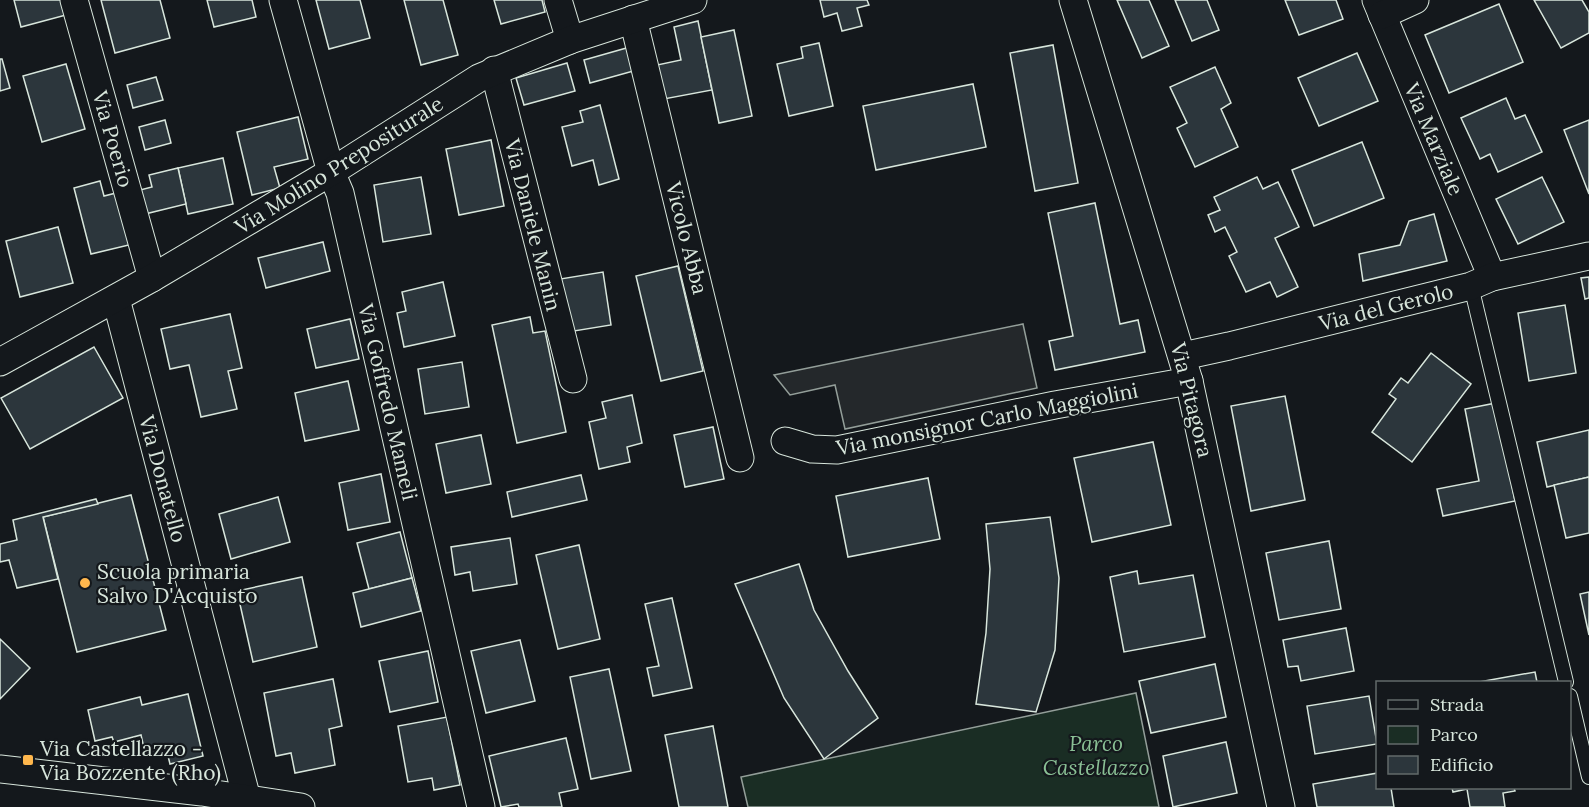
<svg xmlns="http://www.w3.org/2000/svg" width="1589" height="807" viewBox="0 0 1589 807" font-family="Lora,serif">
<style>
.green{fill:#1a2d24;stroke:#939e99;stroke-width:1.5}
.parking{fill:#24282b;stroke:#939e99;stroke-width:1.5}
.building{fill:#2c363c;stroke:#d8e6dc;stroke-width:1.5}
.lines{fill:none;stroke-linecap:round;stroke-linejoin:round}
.service-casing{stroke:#d8e6dc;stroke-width:16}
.minor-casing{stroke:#d8e6dc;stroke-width:29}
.service{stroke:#14181c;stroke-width:14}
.minor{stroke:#14181c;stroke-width:27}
.poi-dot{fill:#ffb74d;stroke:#14181c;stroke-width:2}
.labels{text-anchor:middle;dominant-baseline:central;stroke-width:4.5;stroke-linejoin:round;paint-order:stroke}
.street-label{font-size:21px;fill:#d8e6dc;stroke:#14181c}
.poi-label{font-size:21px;fill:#d8e6dc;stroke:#14181c;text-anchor:start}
.park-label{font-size:21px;font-style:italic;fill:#8ac095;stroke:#14181c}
</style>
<rect width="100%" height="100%" fill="#14181c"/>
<polygon class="green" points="1136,693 1159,807 748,807 741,777"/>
<polygon class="parking" points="1023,324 1037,388 845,429 835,385 790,395 774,375"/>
<g class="building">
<polygon points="14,0 62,0 66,15 21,27"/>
<polygon points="101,0 160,0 170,38 115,53"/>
<polygon points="207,0 252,0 256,17 214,27"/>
<polygon points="316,0 360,0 370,38 329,49"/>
<polygon points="404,0 443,0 458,55 421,65"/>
<polygon points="494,0 542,0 545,12 501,24"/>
<polygon points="820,0 867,0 869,5 857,8 862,26 842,31 837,13 824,17"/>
<polygon points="1117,0 1149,0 1169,46 1142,58"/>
<polygon points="1175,0 1207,0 1219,30 1192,41"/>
<polygon points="1285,0 1336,0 1343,19 1299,35"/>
<polygon points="1534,0 1582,0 1589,12 1589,33 1561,48"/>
<polygon points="1499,4 1523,62 1449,93 1425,35"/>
<polygon points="698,21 712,90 664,99 657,65 681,60 674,27"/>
<polygon points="734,30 752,116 719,123 701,37"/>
<polygon points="819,43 833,106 789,116 777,64 803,58 801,47"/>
<polygon points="1053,45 1078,183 1035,191 1010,53"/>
<polygon points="630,47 637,70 590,83 584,60"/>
<polygon points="1357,53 1378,101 1319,126 1298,78"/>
<polygon points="0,59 2,59 10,88 0,91"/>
<polygon points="567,63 575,91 524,105 516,78"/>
<polygon points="66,64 85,129 42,142 23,76"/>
<polygon points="1215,67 1231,103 1221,109 1238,147 1195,167 1177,128 1187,123 1170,87"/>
<polygon points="156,77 163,100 133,108 127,85"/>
<polygon points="973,84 986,147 876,170 863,106"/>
<polygon points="1506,98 1515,119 1525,115 1542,152 1498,172 1490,154 1480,159 1461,118"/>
<polygon points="600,105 619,179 599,185 593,160 572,166 562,127 583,122 580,111"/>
<polygon points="298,117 308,159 274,167 280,188 252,195 237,132"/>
<polygon points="165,120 171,143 145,150 139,127"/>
<polygon points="1589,120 1589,194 1564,130"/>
<polygon points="491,140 504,206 459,215 446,149"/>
<polygon points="1362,142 1384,198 1314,226 1292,170"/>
<polygon points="223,158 233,204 188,214 178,168"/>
<polygon points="178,168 186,204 145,214 140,190 152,187 149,175"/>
<polygon points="421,177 431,234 383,242 374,185"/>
<polygon points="1257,177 1263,189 1278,182 1299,227 1275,238 1298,287 1277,297 1270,282 1246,292 1229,256 1237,252 1225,227 1215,232 1208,215 1220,210 1214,197"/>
<polygon points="1542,177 1564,222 1518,244 1496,199"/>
<polygon points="100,181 104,196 120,192 133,244 91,254 74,188"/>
<polygon points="1095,203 1120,324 1138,320 1145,352 1055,370 1049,341 1073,336 1048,213"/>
<polygon points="1434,214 1447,261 1363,281 1359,254 1400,245 1409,221"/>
<polygon points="58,227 73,283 20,297 6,241"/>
<polygon points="323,242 330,271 266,288 258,258"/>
<polygon points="678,266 703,371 661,381 636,276"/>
<polygon points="603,272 611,325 568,332 560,279"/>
<polygon points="1589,277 1589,298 1585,299 1581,278"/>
<polygon points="443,282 455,336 404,347 397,313 406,311 402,292"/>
<polygon points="1565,305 1576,373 1529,381 1518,313"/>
<polygon points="230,314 242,368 228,371 237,409 201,417 189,365 170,369 161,329"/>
<polygon points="530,317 533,333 545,331 566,432 517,443 492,325"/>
<polygon points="350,319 359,359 316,368 307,329"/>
<polygon points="94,347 123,398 30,449 1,398"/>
<polygon points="1431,353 1471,384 1412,462 1372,432 1396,399 1389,394 1401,378 1408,383"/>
<polygon points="462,362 469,407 425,414 418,369"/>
<polygon points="348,381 359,430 305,441 295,393"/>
<polygon points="632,395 642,443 627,447 630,462 599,469 589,422 606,418 602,402"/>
<polygon points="1285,396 1305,500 1251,511 1231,406"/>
<polygon points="1496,403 1515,501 1443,516 1437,489 1479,481 1465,409"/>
<polygon points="713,427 724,479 685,487 674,435"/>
<polygon points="1589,430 1589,477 1547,487 1537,442"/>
<polygon points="481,435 491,484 446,493 436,444"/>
<polygon points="1153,442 1171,525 1092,542 1074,458"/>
<polygon points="381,474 390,522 348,530 339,483"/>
<polygon points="581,475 587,500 512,517 507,492"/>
<polygon points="1589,477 1589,533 1566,538 1554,485"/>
<polygon points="928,478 940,539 848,557 836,496"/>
<polygon points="131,495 166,630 77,652 43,517"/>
<polygon points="278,497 290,542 231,559 219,514"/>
<polygon points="96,499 98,504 43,517 58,579 17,588 9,560 0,562 0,544 17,540 13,520"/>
<polygon points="1050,517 1059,578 1055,650 1036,712 976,704 986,633 990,569 986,524"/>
<polygon points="400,532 412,578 369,589 357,543"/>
<polygon points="510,538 517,584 473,591 470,572 455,575 451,547"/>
<polygon points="1329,541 1341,609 1279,620 1266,553"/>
<polygon points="579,545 600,639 558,649 536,555"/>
<polygon points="799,564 814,610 848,671 878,718 824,759 784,698 735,584"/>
<polygon points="1137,571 1139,584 1193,575 1205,637 1124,652 1110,577"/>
<polygon points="302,577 317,647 253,662 237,591"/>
<polygon points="412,578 421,611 361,627 353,593"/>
<polygon points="1589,592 1589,635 1580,594"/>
<polygon points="672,598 692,688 653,696 647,668 659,666 645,604"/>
<polygon points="1346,628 1354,671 1301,681 1298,666 1288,667 1283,640"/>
<polygon points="0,639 30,668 0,699"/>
<polygon points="520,640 535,701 486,713 471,651"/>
<polygon points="428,651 438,702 390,712 379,661"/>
<polygon points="1215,664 1226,717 1151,733 1139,681"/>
<polygon points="609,669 631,771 591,779 570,677"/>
<polygon points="1535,672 1537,682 1479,682"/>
<polygon points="333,679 342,726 329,729 335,765 295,773 291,753 276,756 264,693"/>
<polygon points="188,694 203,756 170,764 167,752 146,757 141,735 114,742 112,737 95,741 88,710 140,697 142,705"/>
<polygon points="1369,696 1377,744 1315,754 1307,706"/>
<polygon points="447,717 460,785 434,790 432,778 408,782 398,726"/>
<polygon points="713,726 728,807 679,807 665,735"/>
<polygon points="566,738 578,789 559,793 562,807 519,807 518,804 501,807 489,756"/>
<polygon points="1226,742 1237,793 1173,807 1163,756"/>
<polygon points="1378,773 1378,788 1391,788 1394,807 1317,807 1313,784"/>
<polygon points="1452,788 1514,788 1515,791 1503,793 1505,807 1470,807 1467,789 1453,792"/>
</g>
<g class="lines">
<g class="service-casing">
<g id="service">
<polyline points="1471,286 1566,682"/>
<polyline points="1570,696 1589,777"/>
</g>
</g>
<g class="minor-casing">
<g id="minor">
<polyline points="74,0 152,278"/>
<polyline points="283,0 331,172 340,193 481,807"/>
<polyline points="558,0 570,40"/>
<polyline points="1073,0 1189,381 1281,807"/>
<polyline points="1376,0 1492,277"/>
<polyline points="1382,15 1415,0"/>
<polyline points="633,19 740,458"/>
<polyline points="494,70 573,379"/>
<polyline points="116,299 247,799"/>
<polyline points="1183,356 1229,346 1471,286 1492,277 1589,256"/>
<polyline points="0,362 152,278 331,172 479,78 570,40 693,0"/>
<polyline points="785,441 812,449 837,450 1055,405 1189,381"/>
<polyline points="0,769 202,792 301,807"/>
</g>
</g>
<use href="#service" class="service"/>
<use href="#minor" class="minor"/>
</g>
<g class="poi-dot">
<circle cx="85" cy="583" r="6"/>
<rect x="22" y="754" width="12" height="12" rx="3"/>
</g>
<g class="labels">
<g class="street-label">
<text transform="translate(113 139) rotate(74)">Via Poerio</text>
<text transform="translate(1434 139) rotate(67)">Via Marziale</text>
<text transform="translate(339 165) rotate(-32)">Via Molino Prepositurale</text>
<text transform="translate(533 225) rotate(76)">Via Daniele Manin</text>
<text transform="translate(687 238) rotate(76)">Vicolo Abba</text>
<text transform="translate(1386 307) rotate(-14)">Via del Gerolo</text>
<text transform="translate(1192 400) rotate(76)">Via Pitagora</text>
<text transform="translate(388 402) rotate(77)">Via Goffredo Mameli</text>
<text transform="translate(987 419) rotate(-11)">Via monsignor Carlo Maggiolini</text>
<text transform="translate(163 479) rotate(75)">Via Donatello</text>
</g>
<g class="poi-label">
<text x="97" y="571">Scuola primaria<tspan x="97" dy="24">Salvo D'Acquisto</tspan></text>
<text x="40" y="748">Via Castellazzo -<tspan x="40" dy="24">Via Bozzente (Rho)</tspan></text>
</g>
<g class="park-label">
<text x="1096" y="743">Parco<tspan x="1096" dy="24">Castellazzo</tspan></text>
</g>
</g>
<rect x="1376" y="681" width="195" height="108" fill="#14181c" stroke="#626a69" stroke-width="1.5"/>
<rect x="1388" y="700" width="30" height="9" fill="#14181c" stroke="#626a69" stroke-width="1.5"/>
<text x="1430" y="711" font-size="18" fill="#d8e6dc">Strada</text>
<rect x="1388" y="726" width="30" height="18" fill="#1a2d24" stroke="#626a69" stroke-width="1.5"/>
<text x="1430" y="741" font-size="18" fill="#d8e6dc">Parco</text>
<rect x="1388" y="756" width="30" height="18" fill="#2c363c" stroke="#626a69" stroke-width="1.5"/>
<text x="1430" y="771" font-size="18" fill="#d8e6dc">Edificio</text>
</svg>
